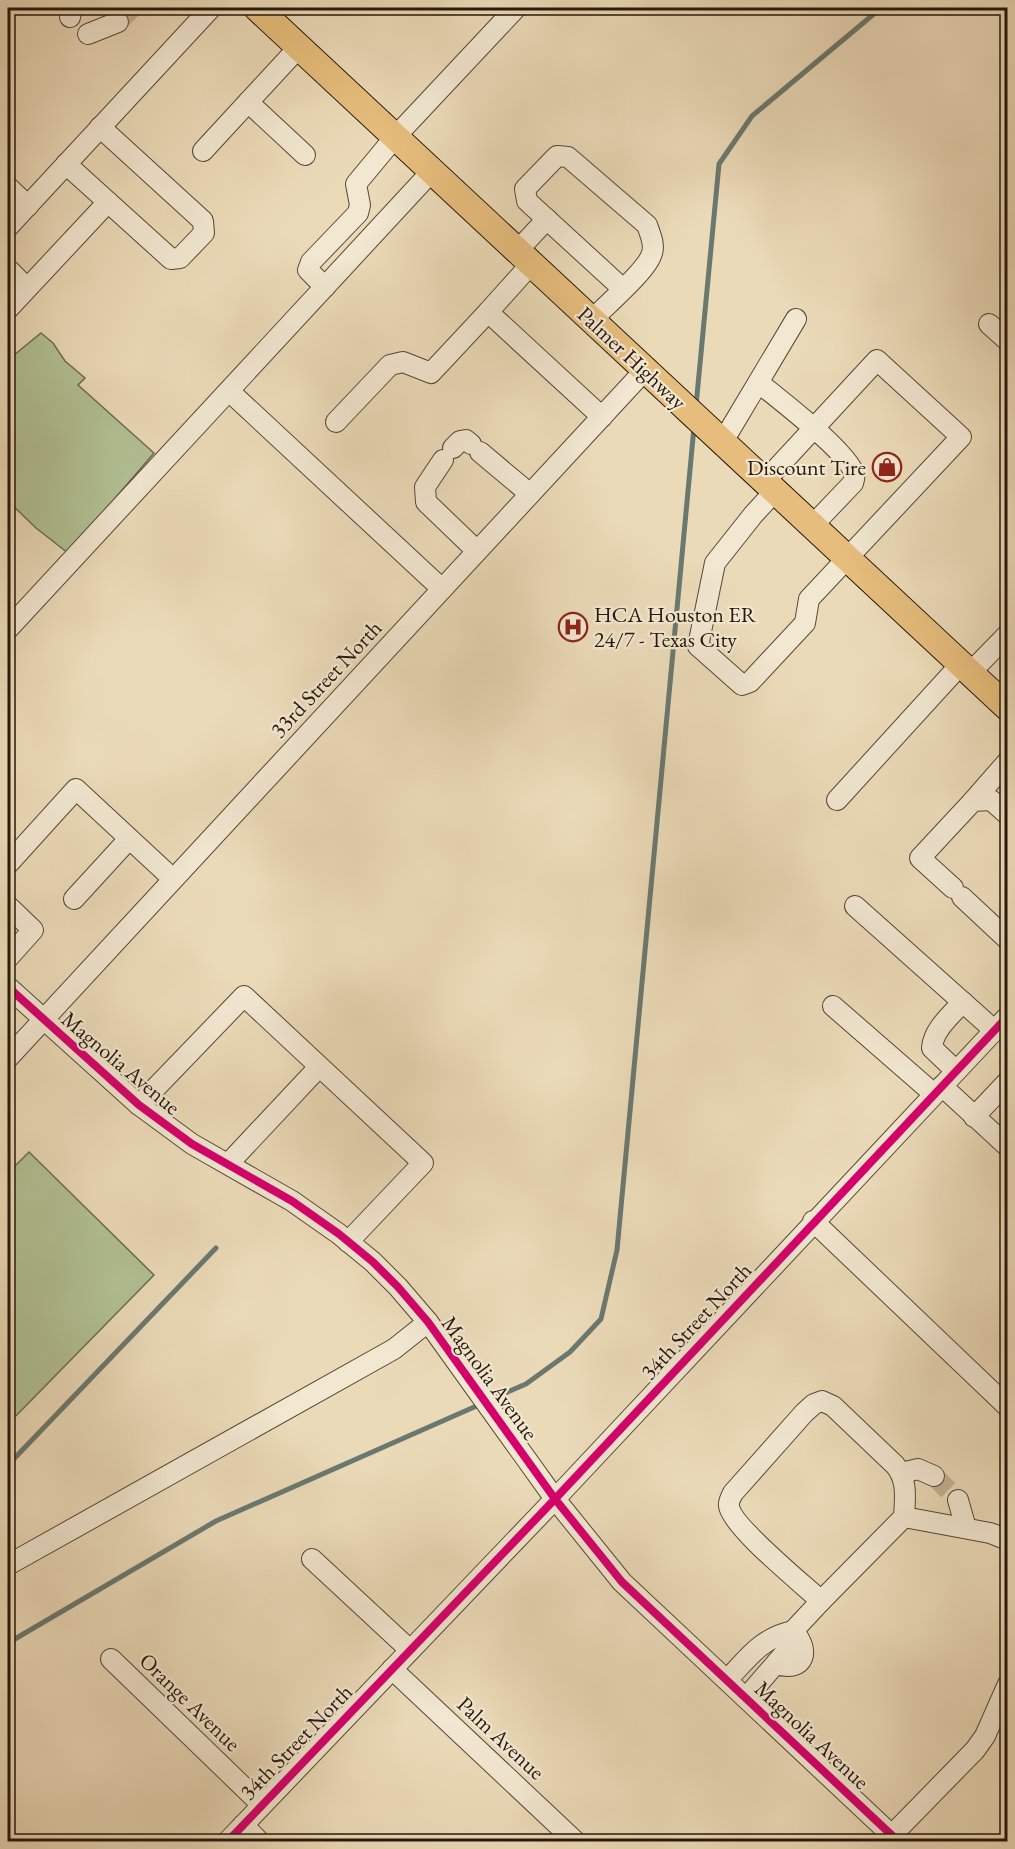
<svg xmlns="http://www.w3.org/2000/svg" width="1015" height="1849" viewBox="0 0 1015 1849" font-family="'EB Garamond',serif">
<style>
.green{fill:#b1c194;stroke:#6b6c50;stroke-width:1.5}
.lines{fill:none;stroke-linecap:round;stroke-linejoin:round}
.stream{stroke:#6a7970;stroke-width:5}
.minor-tunnel{stroke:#c3b395;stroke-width:20;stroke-dasharray:20 10;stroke-linecap:butt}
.minor-casing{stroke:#564836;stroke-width:22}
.major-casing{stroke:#25170b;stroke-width:28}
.minor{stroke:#f2e7d1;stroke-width:20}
.major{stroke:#e6bd7c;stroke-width:26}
.cycleway-casing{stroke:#f2e7d1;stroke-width:11}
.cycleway{stroke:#d6006c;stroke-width:8}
.labels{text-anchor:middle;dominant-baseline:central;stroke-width:4.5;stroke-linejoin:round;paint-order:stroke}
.street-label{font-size:22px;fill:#25170b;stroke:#f2e7d1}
.poi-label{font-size:22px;fill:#25170b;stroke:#f2e7d1;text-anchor:end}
</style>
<rect width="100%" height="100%" fill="#ebdab8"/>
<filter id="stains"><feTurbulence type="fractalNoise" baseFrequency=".00333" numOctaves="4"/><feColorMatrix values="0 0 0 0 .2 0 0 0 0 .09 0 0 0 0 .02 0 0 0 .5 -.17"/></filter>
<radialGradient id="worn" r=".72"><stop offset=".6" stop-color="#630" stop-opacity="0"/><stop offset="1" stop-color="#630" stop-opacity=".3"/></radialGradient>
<g class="green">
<polygon points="41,333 53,343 65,361 85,378 78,385 154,453 68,553 36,528 8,501 8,360"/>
<polygon points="29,1152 154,1275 8,1424 8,1173"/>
</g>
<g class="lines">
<g class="stream">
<polyline points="696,406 719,164 752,116 881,8"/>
<polyline points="489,1400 526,1384 570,1352 601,1319 617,1250 694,427"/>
<polyline points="8,1465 216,1248"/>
<polyline points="8,1643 216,1521 481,1404"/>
</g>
<g class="minor-tunnel">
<polyline points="118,22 132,8"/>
<polyline points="934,1476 958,1500"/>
</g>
<g class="minor-casing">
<g id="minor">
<polyline points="70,17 72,8"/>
<polyline points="88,34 118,22"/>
<polyline points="248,102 305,155"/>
<polyline points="203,151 299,47"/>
<polyline points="66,164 171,259 180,258 204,233 203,221 100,127"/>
<polyline points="8,187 28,206"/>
<polyline points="8,227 211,8"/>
<polyline points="518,250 547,219"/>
<polyline points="532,263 488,312 602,417"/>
<polyline points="8,269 27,288"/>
<polyline points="325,287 308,270 311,262 358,213 360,205 356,184 395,137 516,8"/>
<polyline points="8,309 108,202"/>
<path d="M592 320C606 305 648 270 652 253 655 244 650 234 647 225L568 157 557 156 525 189 527 201 623 289"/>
<polyline points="989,324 1008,341"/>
<path d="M759 383C778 398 850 454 854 474 855 478 854 479 853 483L812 526"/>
<polyline points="229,391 442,589"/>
<polyline points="336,422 390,365 403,362 431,373 488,312"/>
<polyline points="722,443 796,319"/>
<polyline points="453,448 460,441 466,440 471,444"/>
<polyline points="480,452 530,494"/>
<polyline points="443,460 425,487 426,502 477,551"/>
<polyline points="764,482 877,360 961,437 809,599 805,623 750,682 742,685 698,646 715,563 753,515 775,491"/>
<polyline points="8,629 433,170"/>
<polyline points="970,673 1008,634"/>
<polyline points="837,800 961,664"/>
<polyline points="973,801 1008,761"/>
<polyline points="8,864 76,789 173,879"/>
<polyline points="953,888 920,858 973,801 991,800 1008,815"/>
<polyline points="962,897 1008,940"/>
<polyline points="74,899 129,839"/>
<polyline points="8,906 33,930 8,958"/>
<polyline points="855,906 994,1030"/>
<polyline points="8,987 139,1105 192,1144 292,1201 339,1234 373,1262 398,1287 428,1322 555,1499 622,1582 899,1842"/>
<polyline points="833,1006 934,1094"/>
<polyline points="8,1058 645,370"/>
<path d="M956 1071 932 1048C933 1030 951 1015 963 1002"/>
<polyline points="942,1086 1008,1147"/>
<polyline points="139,1105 244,996 423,1163 348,1242"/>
<polyline points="974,1117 1008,1081"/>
<polyline points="228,1164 319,1067"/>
<polyline points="813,1221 1008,1407"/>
<path d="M822 1401 833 1406 895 1465C908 1480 905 1498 904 1517L821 1601C804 1585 731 1526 729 1506 728 1502 731 1497 733 1493L804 1413 814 1404Z"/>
<polyline points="902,1473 918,1469 934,1476"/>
<polyline points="958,1500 966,1528"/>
<polyline points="904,1517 990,1533 1008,1540"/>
<polyline points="312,1559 410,1650"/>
<polyline points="8,1565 394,1349 428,1322"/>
<polyline points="111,1659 261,1804"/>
<path d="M776 1664C805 1673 811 1650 793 1631"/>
<polyline points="392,1669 576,1842"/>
<path d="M727 1680C748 1658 761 1638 793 1631"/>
<polyline points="746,1698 784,1654 793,1631 821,1601"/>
<polyline points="243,1825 260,1842"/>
<polyline points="892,1835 975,1750 985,1736 1008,1684"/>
<polyline points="227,1842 555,1499 1008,1016"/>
</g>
</g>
<g class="major-casing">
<polyline id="major" points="257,8 1008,708"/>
</g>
<use href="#minor" class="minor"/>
<use href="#major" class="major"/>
<g class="cycleway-casing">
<g id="cycleway">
<polyline points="8,987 139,1105 192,1144 292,1201 339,1234 373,1262 398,1287 428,1322 555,1499 622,1582 899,1842"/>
<polyline points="227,1842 555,1499 1008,1016"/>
</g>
</g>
<use href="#cycleway" class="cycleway"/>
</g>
<defs>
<g id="shop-ring" transform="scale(1.5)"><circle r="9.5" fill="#f2e7d1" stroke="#8f2418" stroke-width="1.5"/><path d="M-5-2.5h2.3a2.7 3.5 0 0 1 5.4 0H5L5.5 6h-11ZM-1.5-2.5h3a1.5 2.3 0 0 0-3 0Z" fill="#8f2418"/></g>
<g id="hospital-ring" transform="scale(1.5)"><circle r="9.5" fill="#f2e7d1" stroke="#8f2418" stroke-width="1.5"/><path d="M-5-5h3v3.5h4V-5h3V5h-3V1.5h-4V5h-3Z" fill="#8f2418"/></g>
</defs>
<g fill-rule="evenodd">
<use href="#shop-ring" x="887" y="467"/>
<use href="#hospital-ring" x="573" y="627"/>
</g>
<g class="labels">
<g class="street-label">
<text transform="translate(632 358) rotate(43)">Palmer Highway</text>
<text transform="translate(326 679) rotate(-47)">33rd Street North</text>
<text transform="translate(121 1063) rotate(40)">Magnolia Avenue</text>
<text transform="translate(696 1321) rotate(-47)">34th Street North</text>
<text transform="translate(490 1378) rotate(54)">Magnolia Avenue</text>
<text transform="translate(190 1702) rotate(44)">Orange Avenue</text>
<text transform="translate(812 1735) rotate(43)">Magnolia Avenue</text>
<text transform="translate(501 1738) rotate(43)">Palm Avenue</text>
<text transform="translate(296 1742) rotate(-46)">34th Street North</text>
</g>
<g class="poi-label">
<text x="866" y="467">Discount Tire</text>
<text x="594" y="614" text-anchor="start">HCA Houston ER<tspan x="594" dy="25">24/7 - Texas City</tspan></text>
</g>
</g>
<rect width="1015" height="1849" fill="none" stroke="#ebdab8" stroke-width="30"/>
<rect x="9" y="9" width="997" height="1831" fill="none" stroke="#25170b" stroke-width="3"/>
<rect x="15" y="15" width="985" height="1819" fill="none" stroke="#25170b" stroke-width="1.5"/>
<rect width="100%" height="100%" filter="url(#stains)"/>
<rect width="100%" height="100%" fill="url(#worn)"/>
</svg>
